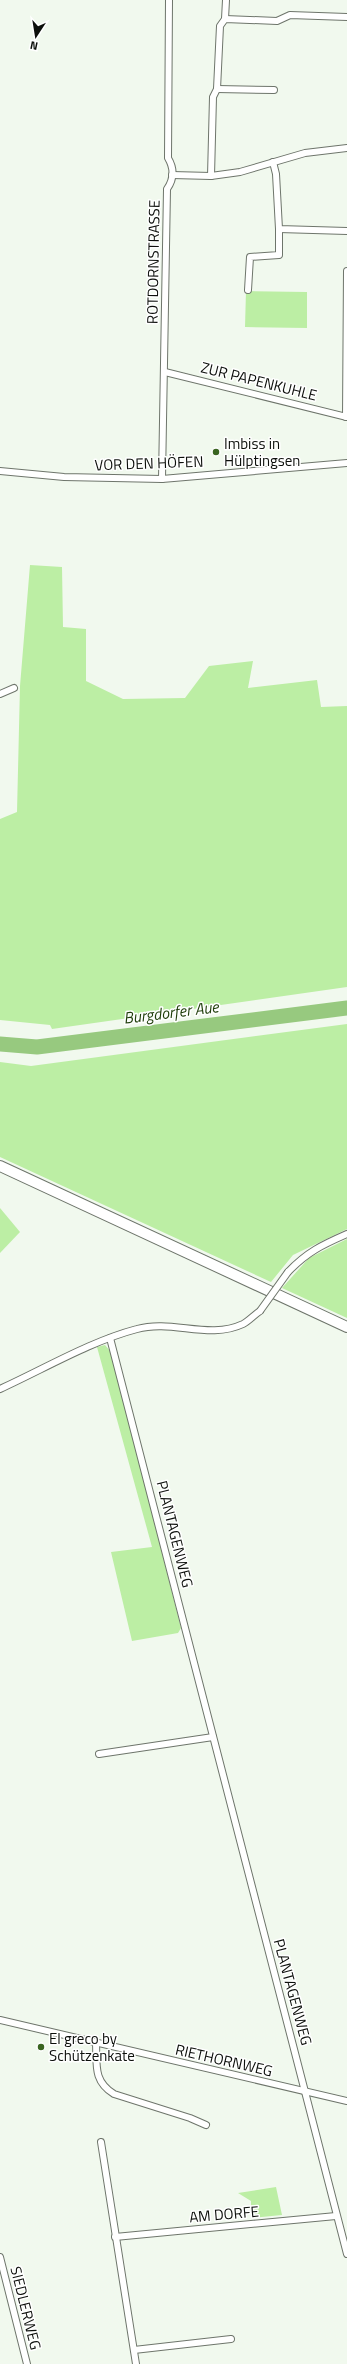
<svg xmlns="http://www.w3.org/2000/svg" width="347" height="2364" viewBox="0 0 347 2364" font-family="'Titillium Web',sans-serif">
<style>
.green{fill:#bceea4}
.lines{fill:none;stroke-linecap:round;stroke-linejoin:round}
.river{stroke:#97c97f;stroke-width:15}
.minor-casing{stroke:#6e756b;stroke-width:8}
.primary-casing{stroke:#6e756b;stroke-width:12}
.minor{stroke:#fff;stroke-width:6}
.primary{stroke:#fff;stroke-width:10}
.minor-bridge-casing{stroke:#6e756b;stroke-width:8;stroke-linecap:butt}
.minor-bridge{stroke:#fff;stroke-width:6}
.poi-dot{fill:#396420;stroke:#fff;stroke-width:1.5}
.labels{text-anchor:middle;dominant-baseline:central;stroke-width:3;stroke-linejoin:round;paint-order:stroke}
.street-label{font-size:15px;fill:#0c0f0b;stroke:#fff}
.poi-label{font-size:15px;fill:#0c0f0b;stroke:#fff;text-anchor:start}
.water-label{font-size:16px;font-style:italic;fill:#1f3e0a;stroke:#fff}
</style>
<rect width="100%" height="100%" fill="#f1f9ee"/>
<g class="green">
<polygon points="246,291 307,292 307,328 245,327"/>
<polygon points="30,565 62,567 63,627 86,629 86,681 123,699 185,698 209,666 253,661 248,688 317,680 321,707 347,706 347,987 52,1029 50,1025 0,1020 0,819 17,812 20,686"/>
<polygon points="347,1024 347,1229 293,1255 271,1282 0,1157 0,1062 31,1066"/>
<polygon points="0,1208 20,1232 0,1253"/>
<polygon points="347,1239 347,1318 282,1288 309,1258"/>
<polygon points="105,1345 111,1352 181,1628 178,1633 132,1641 111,1552 152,1547 97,1347"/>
<polygon points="276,2187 282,2215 251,2218 251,2201 238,2193"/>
</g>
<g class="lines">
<polyline class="river" points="0,1044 37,1047 347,1008"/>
<g class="minor-casing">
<g id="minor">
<polyline points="225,19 226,0"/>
<polyline points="217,89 274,90"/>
<polyline points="273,162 276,174 279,229 347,231"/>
<polyline points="172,175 211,176 240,172 305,153 347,148"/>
<polyline points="211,176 213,97 217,89 220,26 225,19 277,21 290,15 347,17"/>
<polyline points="248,290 250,257 279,255 279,229"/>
<polyline points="165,372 347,417"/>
<polyline points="346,417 347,271"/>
<polyline points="0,471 64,477 162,479 347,463"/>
<path d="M162 479 167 189C174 179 174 168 168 158L169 0"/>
<polyline points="0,694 14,688"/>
<path d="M288 1272C307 1252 322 1245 347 1234"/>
<polyline points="110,1338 347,2254"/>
<path d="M0 1389C44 1369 91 1341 137 1329 172 1319 209 1340 243 1324 249 1321 254 1315 260 1311"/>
<polyline points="99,1754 213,1737"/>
<polyline points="0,2020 347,2101"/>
<path d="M96 2043C97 2065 93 2081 114 2094L190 2118 206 2125"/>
<polyline points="101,2142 136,2364"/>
<polyline points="115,2237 336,2216"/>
<polyline points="0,2257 27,2364"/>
<polyline points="134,2350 231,2339"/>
</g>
</g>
<g class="primary-casing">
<polyline id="primary" points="0,1166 347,1327"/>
</g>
<use href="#minor" class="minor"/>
<use href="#primary" class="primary"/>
<g class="minor-bridge-casing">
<polyline id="minor-bridge" points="260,1311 288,1272"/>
</g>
<use href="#minor-bridge" class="minor-bridge"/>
</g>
<g class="poi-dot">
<circle cx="216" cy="452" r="4"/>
<circle cx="41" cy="2047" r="4"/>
</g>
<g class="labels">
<g class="street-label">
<text transform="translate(153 262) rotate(-89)">ROTDORNSTRASSE</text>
<text transform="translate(259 381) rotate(14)">ZUR PAPENKUHLE</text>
<text transform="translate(149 463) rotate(-2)">VOR DEN HÖFEN</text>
<text transform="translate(175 1534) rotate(76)">PLANTAGENWEG</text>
<text transform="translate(293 1992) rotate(75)">PLANTAGENWEG</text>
<text transform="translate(224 2060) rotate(13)">RIETHORNWEG</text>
<text transform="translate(224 2214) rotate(-5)">AM DORFE</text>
<text transform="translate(26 2308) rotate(76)">SIEDLERWEG</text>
</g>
<g class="poi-label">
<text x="224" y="443">Imbiss in<tspan x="224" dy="17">Hülptingsen</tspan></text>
<text x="49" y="2038">El greco by<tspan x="49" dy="17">Schützenkate</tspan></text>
</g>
<g class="water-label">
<text transform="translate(171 1012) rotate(-7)">Burgdorfer Aue</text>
</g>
</g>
<g transform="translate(36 36) rotate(192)" stroke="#ffffff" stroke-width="3" paint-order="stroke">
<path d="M0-3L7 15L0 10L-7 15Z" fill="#0c0f0b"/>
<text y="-6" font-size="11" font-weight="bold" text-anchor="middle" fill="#0c0f0b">N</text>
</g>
</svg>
